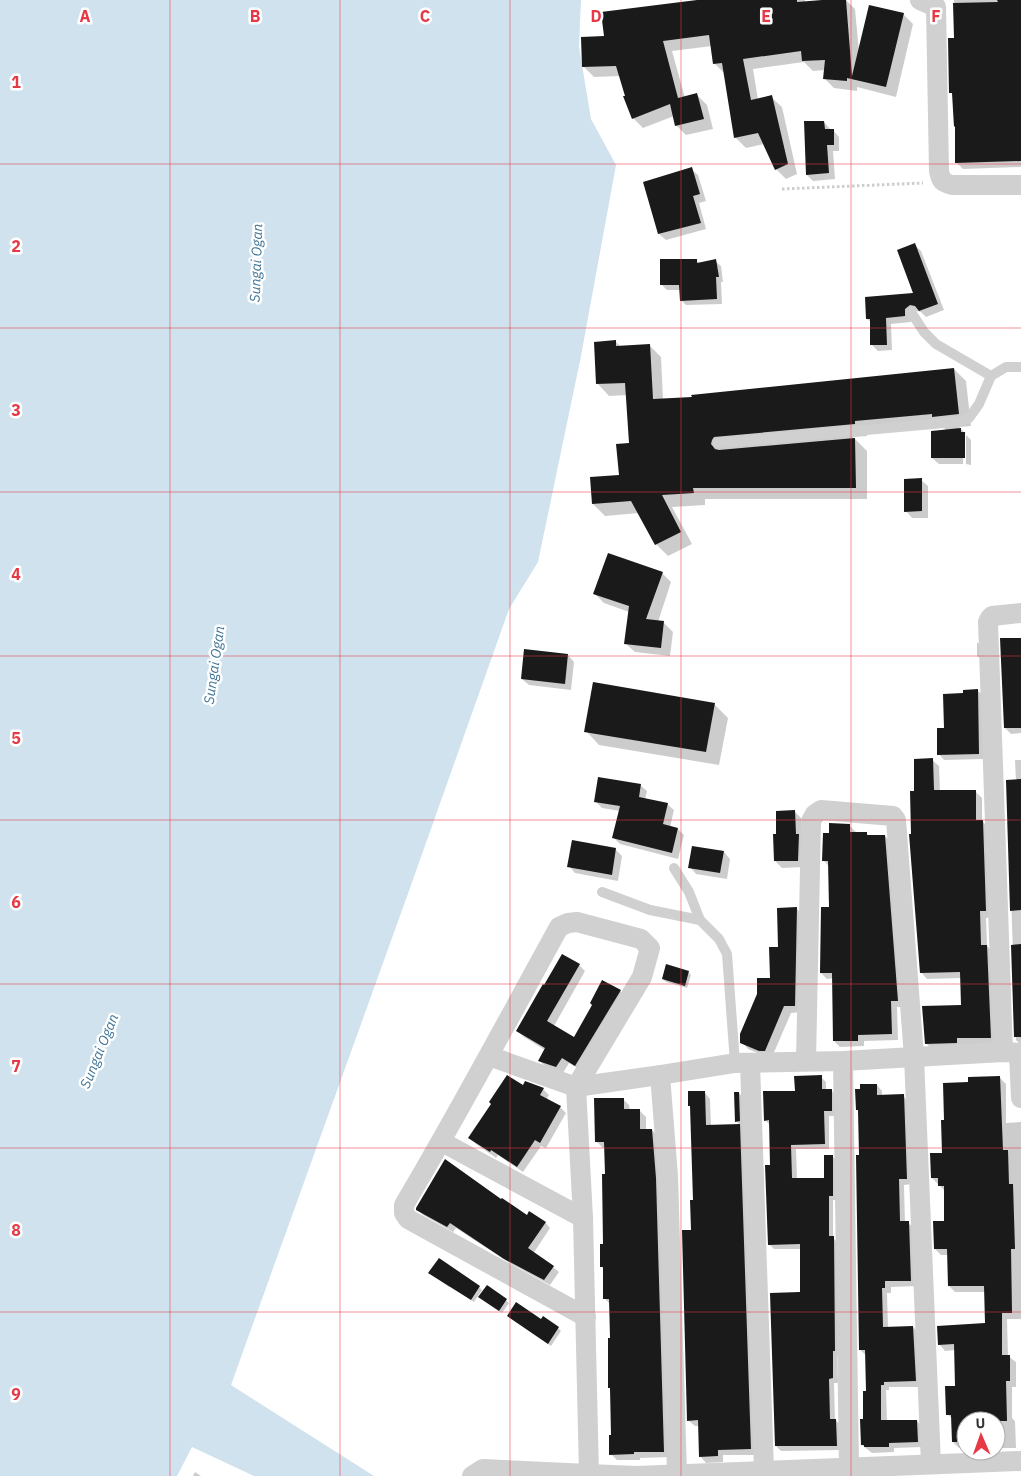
<svg xmlns="http://www.w3.org/2000/svg" width="1021" height="1476" viewBox="0 0 1021 1476" font-family="'IBM Plex Sans',sans-serif">
<style>
.water{fill:#cfe2ee}
.shadow{fill:#0003}
.building{fill:#1a1a1a}
.lines{fill:none;stroke-linecap:round;stroke-linejoin:round}
.path{stroke:#cdcdcd;stroke-width:3;stroke-dasharray:2.5 2.5;stroke-linecap:butt}
.lane{stroke:#d0d0d0;stroke-width:10}
.street{stroke:#d0d0d0;stroke-width:20}
.grid{fill:none;stroke:#e63946;stroke-width:1;stroke-opacity:0.55}
.labels{text-anchor:middle;dominant-baseline:central;stroke-width:5;stroke-linejoin:round;paint-order:stroke}
.water-label{font-size:14px;font-style:italic;fill:#3f7597;stroke:#fff}
.grid-label{font-size:16px;text-anchor:middle;font-weight:bold;fill:#e63946;stroke:#fff;stroke-width:5;stroke-linejoin:round;paint-order:stroke}
</style>
<rect width="100%" height="100%" fill="#fff"/>
<polygon class="water" points="0,0 581,0 579,47 591,119 616,165 581,356 538,562 509,609 410,888 231,1385 374,1476 254,1476 192,1447 177,1476 0,1476"/>
<g class="shadow">
<polygon points="706,0 805,0 805,3 846,0 855,9 859,52 903,14 913,24 896,97 857,87 857,91 834,88 824,78 825,70 813,71 804,62 753,69 758,100 771,97 782,107 797,174 786,179 776,169 764,144 746,148 735,137 725,74 714,63 712,46 672,51 685,98 697,95 707,105 713,129 686,135 676,125 674,116 643,128 633,118 620,76 594,77 583,66 606,37"/>
<polygon points="954,0 1021,0 1021,167 963,169 956,162 956,127 955,126 954,95 951,92 955,39"/>
<polygon points="824,122 830,129 830,130 833,130 839,137 839,151 833,151 835,179 813,181 807,175"/>
<polygon points="691,169 698,175 706,201 699,203 706,229 666,240 659,234 645,183"/>
<polygon points="914,244 921,251 944,310 926,317 921,312 917,311 910,316 911,322 891,324 892,350 878,351 872,345 871,322 867,319 915,294"/>
<polygon points="696,260 699,263 715,261 721,266 723,282 721,282 722,304 686,305 681,300 681,290 667,290 662,285"/>
<polygon points="615,341 621,347 649,345 661,357 663,400 693,398 954,369 966,381 971,426 959,427 966,434 964,434 963,464 939,464 932,458 947,431 941,425 867,433 867,436 853,437 867,451 867,499 705,499 705,505 672,507 692,544 668,556 656,544 639,513 605,516 593,504 620,476 630,444 627,395 609,396 598,384"/>
<polygon points="966,435 971,440 971,465 966,464"/>
<polygon points="921,480 928,486 928,518 912,518 906,511"/>
<polygon points="662,573 671,582 658,622 664,623 673,632 670,656 635,652 625,643 629,612 604,603 595,594"/>
<polygon points="1021,639 1021,733 1011,734 1005,728"/>
<polygon points="977,642 979,644 980,658 977,656"/>
<polygon points="568,655 574,662 571,690 529,685 522,679"/>
<polygon points="978,691 984,696 984,759 944,760 939,754 945,730 964,694"/>
<polygon points="714,704 728,718 719,765 599,745 586,731"/>
<polygon points="932,760 939,766 940,792 975,791 982,798 982,821 989,828 992,917 986,918 987,946 994,953 997,1044 933,1050 926,1043 962,1006 961,978 927,979 921,972 912,835 916,792"/>
<polygon points="1015,760 1021,760 1021,1045 1016,1040 1007,781 1016,781"/>
<polygon points="640,785 647,791 645,800 667,804 674,810 670,827 678,829 684,835 678,859 620,844 614,838 620,811 602,808 596,802"/>
<polygon points="795,812 801,818 804,867 782,868 775,861 777,836"/>
<polygon points="850,826 856,832 856,834 866,833 869,836 885,836 891,842 903,1007 897,1007 898,1040 864,1041 864,1046 840,1047 834,1041 834,978 827,979 821,973 830,908 830,867 823,860 830,834"/>
<polygon points="616,850 622,856 618,881 575,873 569,866"/>
<polygon points="724,852 730,859 727,879 696,874 690,867"/>
<polygon points="797,909 803,915 801,1012 791,1013 772,1057 767,1057 748,1049 742,1042 771,979 779,948"/>
<polygon points="579,965 585,971 554,1026 574,1039 620,991 626,997 582,1071 569,1063 563,1073 546,1067 539,1060 545,1050 524,1037 517,1031"/>
<polygon points="688,972 691,975 687,988 666,982 663,979"/>
<polygon points="821,1077 826,1082 826,1090 831,1090 836,1095 836,1116 829,1116 829,1149 796,1149 797,1179 825,1179 832,1156 837,1161 838,1200 833,1200 833,1238 838,1243 840,1355 837,1356 838,1383 834,1383 835,1420 841,1425 841,1450 781,1451 776,1446 801,1293 801,1249 774,1249 769,1244 771,1166 770,1125 765,1120 796,1092"/>
<polygon points="1000,1078 1006,1084 1006,1123 1021,1122 1021,1319 1007,1319 1008,1356 1016,1362 1016,1387 1012,1387 1012,1418 1015,1421 1016,1448 996,1448 996,1421 966,1421 966,1448 959,1448 953,1442 953,1419 947,1414 956,1387 955,1350 945,1351 939,1344 986,1324 985,1292 955,1292 949,1286 948,1255 941,1255 935,1249 946,1222 945,1191 932,1178 943,1154 945,1122 969,1084"/>
<polygon points="877,1085 882,1091 882,1096 903,1096 909,1102 912,1184 904,1185 905,1223 908,1223 914,1228 917,1286 891,1287 891,1293 887,1293 888,1328 913,1327 919,1333 921,1387 889,1387 889,1390 886,1390 887,1422 917,1421 923,1427 923,1447 894,1448 894,1452 872,1453 862,1445 867,1392 867,1356 860,1350 860,1112 857,1110"/>
<polygon points="523,1087 543,1089 549,1095 546,1100 560,1107 566,1113 546,1148 541,1146 523,1172 498,1155 496,1158 476,1144 470,1138"/>
<polygon points="704,1092 710,1099 711,1126 740,1125 736,1121 739,1093 745,1100 757,1455 723,1455 723,1462 706,1463 700,1456 699,1426 695,1426 688,1420 692,1231"/>
<polygon points="623,1099 629,1105 630,1110 639,1110 646,1117 646,1130 652,1130 658,1136 670,1457 640,1458 640,1460 617,1460 611,1454 613,1436 612,1390 610,1388 611,1339 611,1305 605,1299 604,1269 602,1267 604,1245 606,1175 606,1147 603,1148 596,1141"/>
<polygon points="502,1201 527,1216 545,1222 550,1228 533,1254 553,1267 559,1272 550,1285 511,1264 456,1228 453,1232 423,1215 417,1209"/>
<polygon points="430,1273 479,1287 482,1290 474,1302 450,1286 449,1287"/>
<polygon points="487,1287 509,1303 502,1313 483,1300"/>
<polygon points="512,1319 541,1320 558,1328 561,1331 551,1346"/>
<polygon points="195,1472 201,1476 193,1476"/>
</g>
<g class="building">
<polygon points="697,0 797,0 797,2 822,0 846,0 852,76 869,5 904,13 886,87 847,78 847,81 823,79 825,60 802,61 801,51 743,59 751,100 772,95 788,164 775,170 758,133 734,138 722,63 713,64 709,35 663,41 678,98 697,93 704,119 675,126 670,104 632,119 623,96 625,96 616,66 582,67 581,37 604,36 601,12"/>
<polygon points="997,0 1021,0 1021,161 955,163 955,126 954,127 952,93 949,93 948,38 954,38 953,3 998,2"/>
<polygon points="804,121 824,121 825,129 834,129 834,145 827,145 829,173 806,175"/>
<polygon points="692,167 700,194 693,196 701,223 658,234 643,182"/>
<polygon points="915,243 938,304 919,311 915,306 910,305 905,309 905,316 886,318 887,345 870,345 870,319 866,319 865,297 913,293 897,250"/>
<polygon points="660,259 697,259 697,263 716,259 719,277 716,277 717,299 680,301 679,285 660,285"/>
<polygon points="616,340 616,346 650,344 653,399 692,397 691,395 954,368 959,414 932,417 932,414 855,421 855,424 714,437 712,440 711,444 715,449 719,450 855,438 856,488 693,488 694,493 662,495 681,532 655,545 631,501 592,504 590,477 619,475 616,444 629,443 625,383 596,384 594,342"/>
<polygon points="961,428 961,432 965,432 965,458 931,458 931,431"/>
<polygon points="922,478 922,511 904,512 904,479"/>
<polygon points="608,553 663,572 646,619 664,621 661,648 624,644 629,606 593,594"/>
<polygon points="1000,638 1021,638 1021,728 1004,728"/>
<polygon points="524,649 568,654 565,684 521,679"/>
<polygon points="593,682 715,703 706,752 584,732"/>
<polygon points="978,689 979,754 937,755 937,728 944,728 943,694 963,693 963,690"/>
<polygon points="933,758 934,790 976,790 976,820 983,820 986,911 980,911 981,945 987,945 991,1038 957,1038 957,1043 925,1044 922,1006 961,1005 960,972 920,973 909,834 911,834 910,791 914,791 914,759"/>
<polygon points="598,777 641,784 639,797 668,803 663,824 678,828 672,853 612,838 620,806 594,802"/>
<polygon points="1021,779 1021,910 1010,911 1006,780"/>
<polygon points="795,810 796,834 799,834 798,861 774,861 773,834 776,834 776,811"/>
<polygon points="829,823 850,824 850,832 867,832 867,835 885,835 898,1001 891,1001 892,1034 858,1035 858,1041 833,1041 832,973 820,973 821,907 829,907 828,861 822,861 823,833 829,833"/>
<polygon points="572,840 616,848 612,875 567,867"/>
<polygon points="692,846 724,851 720,873 688,868"/>
<polygon points="797,907 795,1006 784,1006 765,1051 759,1051 740,1043 740,1034 757,994 757,978 770,978 769,947 778,947 777,908"/>
<polygon points="1021,944 1021,1037 1014,1037 1011,945"/>
<polygon points="562,954 580,964 547,1021 574,1037 592,1005 590,1003 602,980 621,990 575,1066 562,1058 556,1067 538,1061 545,1048 516,1031 543,984 544,985"/>
<polygon points="666,964 689,971 685,986 662,979"/>
<polygon points="507,1075 523,1085 525,1081 544,1088 540,1095 561,1106 540,1143 535,1140 517,1167 491,1150 490,1152 468,1138 491,1104 489,1102"/>
<polygon points="822,1075 822,1089 832,1089 832,1111 824,1111 825,1144 791,1145 792,1178 824,1178 824,1155 833,1155 833,1196 829,1196 829,1236 834,1236 835,1351 833,1351 833,1378 829,1379 830,1419 836,1419 837,1446 775,1446 770,1293 800,1292 800,1244 768,1245 765,1165 770,1165 769,1120 764,1121 763,1091 795,1091 794,1076"/>
<polygon points="1000,1076 1003,1150 1008,1150 1009,1184 1013,1184 1015,1249 1011,1249 1012,1313 1002,1313 1002,1355 1010,1355 1010,1381 1006,1381 1007,1421 966,1421 966,1442 952,1442 951,1415 946,1415 945,1386 955,1386 954,1344 938,1345 937,1326 985,1323 984,1286 948,1286 947,1249 934,1249 933,1221 944,1221 944,1186 938,1186 938,1178 931,1178 930,1153 942,1153 941,1120 944,1120 943,1083 968,1082 968,1077"/>
<polygon points="860,1084 877,1084 877,1095 904,1094 907,1179 899,1179 900,1221 909,1221 911,1281 885,1281 885,1288 882,1288 883,1327 913,1326 916,1381 884,1382 884,1385 881,1385 881,1420 917,1420 918,1442 889,1443 889,1447 864,1447 864,1445 861,1445 860,1419 863,1419 863,1391 866,1391 865,1350 859,1350 856,1155 859,1155 858,1110 856,1110 855,1089 860,1089"/>
<polygon points="688,1091 705,1091 706,1125 740,1124 751,1449 718,1450 718,1456 699,1457 698,1420 687,1421 682,1230 691,1230 690,1200 693,1200 690,1106 688,1106"/>
<polygon points="734,1092 739,1092 740,1121 735,1122"/>
<polygon points="594,1098 624,1098 624,1109 640,1109 640,1129 652,1129 656,1178 664,1452 634,1452 634,1454 609,1455 609,1435 611,1435 610,1388 608,1388 608,1338 610,1338 609,1299 603,1299 603,1267 600,1267 600,1244 603,1244 602,1174 605,1174 604,1142 595,1142"/>
<polygon points="445,1159 501,1199 502,1198 527,1215 529,1211 546,1222 528,1248 554,1266 544,1280 504,1259 450,1223 447,1227 416,1210 416,1208"/>
<polygon points="439,1258 480,1286 471,1300 428,1273"/>
<polygon points="487,1285 507,1299 499,1311 478,1297"/>
<polygon points="516,1302 541,1319 543,1316 559,1327 548,1344 507,1316"/>
</g>
<g class="lines">
<polyline class="path" points="782,189 923,183"/>
<g class="lane">
<polyline points="911,312 924,332 936,344 991,376"/>
<polyline points="718,443 956,422 969,418 979,404 991,376 1006,367 1021,367"/>
<polyline points="674,868 689,892 700,920"/>
<polyline points="602,892 650,910 700,920 719,939 727,954 735,1063"/>
</g>
<g class="street">
<path d="M920 0 936 7 939 171C941 181 942 182 952 185H1021"/>
<polyline points="1003,1052 988,622 990,618 992,616 1021,613"/>
<polyline points="1019,1053 1021,1098"/>
<polyline points="1021,1053 1003,1052 843,1061 735,1063 660,1075 576,1087 583,1218 589,1474 636,1476 1021,1461"/>
<path d="M489 1056 576 1087 642 977 650 948 641 939 577 922 568 923 559 927C508 1020 458 1114 404 1205V1213L408 1219 586 1317"/>
<polyline points="806,1061 811,821 815,814 821,810 893,816 896,820 914,1057 931,1464"/>
<polyline points="843,1061 849,1467"/>
<polyline points="750,1063 764,1471"/>
<polyline points="660,1075 668,1176 677,1474"/>
<polyline points="442,1142 583,1218"/>
<polyline points="472,1476 483,1469 589,1474"/>
</g>
</g>
<path class="grid" d="M170 0V1476M340 0V1476M510 0V1476M681 0V1476M851 0V1476M0 164H1021M0 328H1021M0 492H1021M0 656H1021M0 820H1021M0 984H1021M0 1148H1021M0 1312H1021"/>
<g class="labels">
<g class="water-label">
<text transform="translate(256 263) rotate(-88)">Sungai Ogan</text>
<text transform="translate(214 665) rotate(-82)">Sungai Ogan</text>
<text transform="translate(99 1051) rotate(-68)">Sungai Ogan</text>
</g>
</g>
<g class="grid-label">
<text x="85" y="22">A</text>
<text x="255" y="22">B</text>
<text x="425" y="22">C</text>
<text x="596" y="22">D</text>
<text x="766" y="22">E</text>
<text x="936" y="22">F</text>
<text x="16" y="88">1</text>
<text x="16" y="252">2</text>
<text x="16" y="416">3</text>
<text x="16" y="580">4</text>
<text x="16" y="744">5</text>
<text x="16" y="908">6</text>
<text x="16" y="1072">7</text>
<text x="16" y="1236">8</text>
<text x="16" y="1400">9</text>
</g>
<g transform="translate(981 1436) rotate(358)"><circle r="24" fill="#ffffff" stroke="#adadad"/>
<path d="M0-4L9 19L0 12L-9 19Z" fill="#e63946"/>
<text y="-8" font-size="14" font-weight="bold" text-anchor="middle" fill="#333333">U</text>
</g>
</svg>
